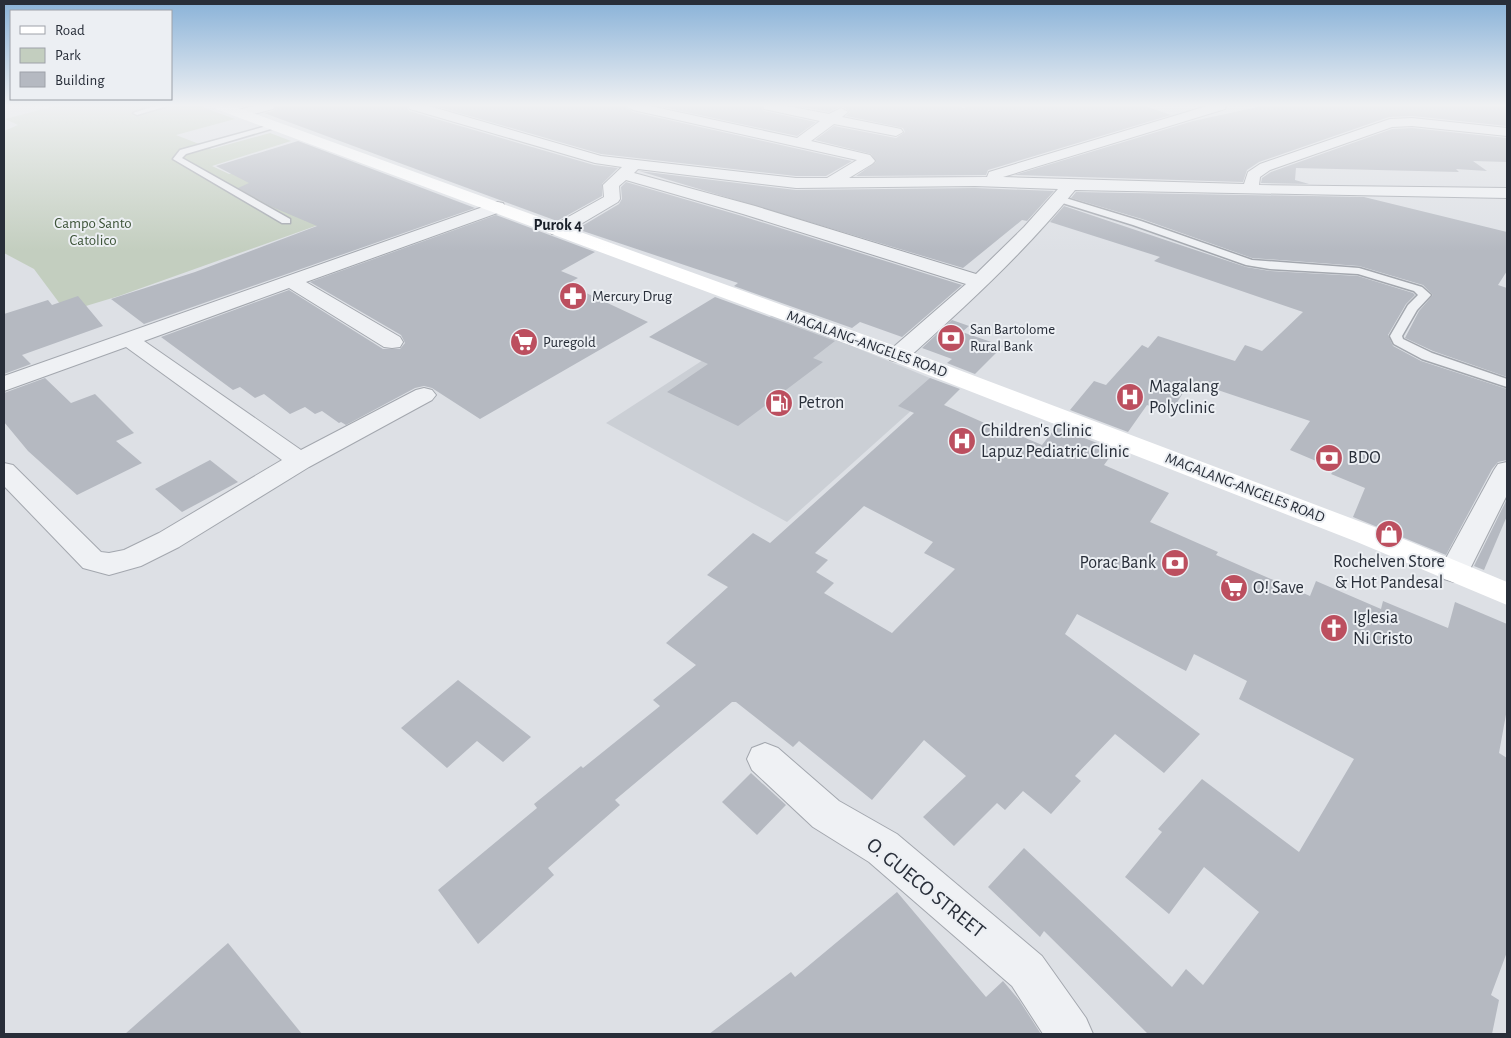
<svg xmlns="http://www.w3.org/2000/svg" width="1511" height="1038" viewBox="0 0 1511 1038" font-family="'Alegreya Sans',sans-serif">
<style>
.built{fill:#cbcfd5}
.green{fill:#c3cebf}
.building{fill:#b5b9c1;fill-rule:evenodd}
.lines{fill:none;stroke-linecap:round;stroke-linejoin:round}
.service-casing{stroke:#a3a7ae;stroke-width:3}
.minor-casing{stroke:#a3a7ae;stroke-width:2}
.service{fill:#eff1f4;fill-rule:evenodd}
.minor{fill:#eff1f4;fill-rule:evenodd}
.secondary{fill:#fff;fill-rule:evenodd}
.labels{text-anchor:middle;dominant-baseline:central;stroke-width:4;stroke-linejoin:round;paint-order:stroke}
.far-park-label{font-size:15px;fill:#3c5337;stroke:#eceff3}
.far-poi-label{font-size:15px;fill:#282e39;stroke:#eceff3;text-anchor:start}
.far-street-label{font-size:15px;fill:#282e39;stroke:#eceff3}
.far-neighbourhood-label{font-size:16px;font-weight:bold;fill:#1a202a;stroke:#eceff3}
.poi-label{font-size:18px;fill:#282e39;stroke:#eceff3;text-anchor:start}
.near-street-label{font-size:21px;fill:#282e39;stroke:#eceff3}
</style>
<rect width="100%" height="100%" fill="#dde0e5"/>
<polygon class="built" points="774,314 942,383 787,522 606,423"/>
<polygon class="green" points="55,106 199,106 235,119 176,135 212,149 270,133 291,141 212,166 229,174 245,169 321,224 119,296 66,312 34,269 4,253 4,131 18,125 5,119"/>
<g class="building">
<polygon points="277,106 406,106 409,111 594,165 618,168 602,184 602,196 557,221 264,113 273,111"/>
<polygon points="435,106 624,106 633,112 852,161 826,176 796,176 601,154"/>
<polygon points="658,106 761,106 764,111 816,122 797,136"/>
<polygon points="796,106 956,106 964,108 968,106 1145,106 1171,115 988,170 986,175 856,176 876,162 871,154 815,140 834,126 896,138 905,132 903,128 846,116 850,112 842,106 829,112"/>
<polygon points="1262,106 1507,106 1507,126 1412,116 1389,117 1259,162 1247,170 1243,182 1014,175 1193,121"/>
<polygon points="1412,128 1507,138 1507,162 1473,161 1487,171 1456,169 1459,172 1296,168 1295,180 1309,184 1261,183 1262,178 1271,172 1392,129"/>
<polygon points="298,141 475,208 144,324 111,299 195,272 317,226 272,207 238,188 249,183 216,166"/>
<polygon points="639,171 796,190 975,188 1054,191 1027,221 1022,220 963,268"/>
<polygon points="626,182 742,216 962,285 902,337 860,322 852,328 734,286 738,283 577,229 619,204 622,199 621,187"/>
<polygon points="1076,192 1364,197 1507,232 1507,271 1498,285 1507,288 1507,377 1433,351 1405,338 1419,311 1433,295 1423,285 1359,266 1252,258 1142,219 1071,198"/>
<polygon points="1064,206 1246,267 1270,271 1358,276 1413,293 1415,295 1406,304 1388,335 1393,346 1421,361 1507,389 1507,460 1498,462 1492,469 1446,555 1353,517 1365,488 1331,474 1335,469 1290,450 1310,421 1191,381 1170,413 1147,405 1128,432 1070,410 1094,381 1106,385 1142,345 1148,348 1158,336 1235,361 1245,345 1262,351 1303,312 1154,261 1160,257 1050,222"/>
<polygon points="496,215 595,252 561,271 578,278 567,284 648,322 480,419 432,388 424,386 415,388 346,425 341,422 339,423 322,411 315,414 305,407 290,414 264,394 255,398 240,387 233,390 161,337 289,290 383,349 400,349 405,343 401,335 310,282"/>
<polygon points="78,296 103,326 22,355 31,364 4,374 4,314 48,300 52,305"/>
<polygon points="715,297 835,341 813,358 823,362 738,426 667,392 708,364 649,337"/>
<polygon points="952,320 969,326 962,332 1003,346 975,374 947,363 952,359 922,348"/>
<polygon points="45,378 71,403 95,394 134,433 116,441 142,463 77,495 28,451 4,422 4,393"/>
<path d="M930 378 960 389 944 405 1007 433 1009 431 1042 445 1056 427 1115 450 1104 465 1169 493 1150 522 1218 552 1216 555 1310 596 1316 581 1381 609 1383 601 1448 628 1455 602 1507 624V709L1499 753 1507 758V952L1491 995 1499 1000 1492 1034H1148L1044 931 1040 937 988 887 1024 848 1172 987 1186 969 1203 985 1259 912 1204 867 1169 914 1125 877 1162 832 1158 829 1202 779 1299 852 1354 759 1239 699 1247 681 1194 654 1186 671 1077 614 1065 634 1200 734 1164 773 1115 734 1075 776 1081 781 1051 814 1023 791 1005 810 997 803 954 846 923 817 966 776 924 740 872 800 799 741 793 747 736 702H732L615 800 620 805 548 868 554 875 478 944 438 890 537 808 534 804 581 766 583 768 660 706 653 700 696 665 666 643 728 587 707 575 753 533 770 543 914 413 898 406ZM864 506 933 542 924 553 955 569 892 633 824 593 834 583 816 572 828 560 815 553Z"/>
<polygon points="210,460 238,482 182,512 155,489"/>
<polygon points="1507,499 1507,516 1484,570 1474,566"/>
<polygon points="458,680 531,737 503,762 477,741 447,768 401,728"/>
<polygon points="751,773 786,805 757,835 722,802"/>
<polygon points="897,892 986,997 1003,981 1019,1000 1041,1034 709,1034 791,972 795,977"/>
<polygon points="228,943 302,1034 125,1034"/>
</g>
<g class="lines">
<g class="service-casing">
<g id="service">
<polygon points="155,106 167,106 137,115 133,113"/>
<polygon points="274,124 281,126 186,154 182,158 290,219 290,223 282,223 173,159 180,150"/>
<polygon points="1059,196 1141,221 1252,260 1359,268 1422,287 1431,295 1417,310 1402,336 1403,339 1432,353 1507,379 1507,387 1422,359 1394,344 1390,336 1408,305 1418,295 1414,291 1358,274 1270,269 1246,265 1133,225 1056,201 1056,197"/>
</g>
</g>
<g class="minor-casing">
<g id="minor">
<polygon points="254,106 275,106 273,109 243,117 236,113 238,110"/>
<path d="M408 106H429L601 156 796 178H827L857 160 633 110 626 106H650L797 138 820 121 764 109 763 106H787L829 114 841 108 848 112 842 117 901 129 903 132 896 136 834 124 811 141 870 155 875 161 872 164 849 178 987 177 989 172 1207 106H1226L1225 109 1003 177 1244 184 1248 172 1260 164 1390 119 1412 118 1507 128V136L1412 126 1392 127 1270 170 1260 177 1259 185 1507 188V198L1075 190C1024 253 966 306 906 360L898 362 890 360 887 355 890 350 966 284 743 214 626 180 619 186 620 199 618 202 564 234H552L549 230 552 226 604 197 603 185 622 167 595 163 410 109ZM638 169 796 188 975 186 1058 189 1024 227 976 274 755 206 634 173Z"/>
<polygon points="497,202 503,203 505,207 503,211 306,282 400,337 403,342 400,347 392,348 384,347 289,288 144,341 301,450 416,390 424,388 432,390 436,395 432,400 309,467 179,547 141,566 109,575 83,568 4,486 4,463 13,465 101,552 109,553 124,550 159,533 282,460 126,347 4,391 4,376"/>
<polygon points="1507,462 1507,495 1469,571 1464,579 1454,582 1444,579 1439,571 1494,470 1498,464"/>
<polygon points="765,743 778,748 839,801 897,834 1042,956 1086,1018 1093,1034 1043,1034 1012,986 869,862 813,827 752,770 747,759 752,748"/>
</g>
</g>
<use href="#service" class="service"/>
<use href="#minor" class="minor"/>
<polygon class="secondary" points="214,106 233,106 906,350 1377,528 1507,582 1507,605 1357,542 890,360 216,109"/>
</g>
<linearGradient id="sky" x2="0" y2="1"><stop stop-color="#89b2d8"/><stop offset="0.42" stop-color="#f0f1f3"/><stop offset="1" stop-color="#f0f1f3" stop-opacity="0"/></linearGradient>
<rect width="1511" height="251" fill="url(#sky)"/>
<defs>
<g id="pharmacy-disc" transform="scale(1.4375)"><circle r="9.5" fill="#bc4f5f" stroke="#eceff3"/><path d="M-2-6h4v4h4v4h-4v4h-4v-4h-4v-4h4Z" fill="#fff"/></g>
<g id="bank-disc" transform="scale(1.4375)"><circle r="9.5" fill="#bc4f5f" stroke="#eceff3"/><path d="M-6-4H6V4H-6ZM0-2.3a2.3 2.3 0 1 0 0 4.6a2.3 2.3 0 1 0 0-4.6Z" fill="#fff"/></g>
<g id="supermarket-disc" transform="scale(1.4375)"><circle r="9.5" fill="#bc4f5f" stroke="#eceff3"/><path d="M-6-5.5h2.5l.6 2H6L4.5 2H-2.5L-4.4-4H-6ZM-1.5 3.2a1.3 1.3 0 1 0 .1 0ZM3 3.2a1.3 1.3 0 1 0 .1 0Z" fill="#fff"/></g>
<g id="hospital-disc" transform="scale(1.4375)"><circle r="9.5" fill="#bc4f5f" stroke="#eceff3"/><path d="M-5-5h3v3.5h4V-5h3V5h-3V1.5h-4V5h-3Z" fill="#fff"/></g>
<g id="fuel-disc" transform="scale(1.4375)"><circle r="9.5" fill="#bc4f5f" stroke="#eceff3"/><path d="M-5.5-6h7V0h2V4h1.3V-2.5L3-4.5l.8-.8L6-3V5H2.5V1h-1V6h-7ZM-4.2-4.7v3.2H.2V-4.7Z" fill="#fff"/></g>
<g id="shop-disc" transform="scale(1.4375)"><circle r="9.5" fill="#bc4f5f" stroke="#eceff3"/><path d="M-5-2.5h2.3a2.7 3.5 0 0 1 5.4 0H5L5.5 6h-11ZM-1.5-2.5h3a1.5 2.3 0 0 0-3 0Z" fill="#fff"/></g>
<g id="church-disc" transform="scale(1.4375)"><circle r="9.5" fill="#bc4f5f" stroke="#eceff3"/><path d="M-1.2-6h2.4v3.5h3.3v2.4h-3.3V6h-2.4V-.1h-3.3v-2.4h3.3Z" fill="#fff"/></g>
</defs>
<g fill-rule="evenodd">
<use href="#pharmacy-disc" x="573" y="296"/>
<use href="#bank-disc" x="951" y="338"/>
<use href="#supermarket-disc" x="524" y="342"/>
<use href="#hospital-disc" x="1130" y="397"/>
<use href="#fuel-disc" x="779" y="403"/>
<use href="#hospital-disc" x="962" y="441"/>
<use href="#bank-disc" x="1329" y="458"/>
<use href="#shop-disc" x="1389" y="534"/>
<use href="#bank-disc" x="1175" y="563"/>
<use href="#supermarket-disc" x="1234" y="588"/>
<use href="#church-disc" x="1334" y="628"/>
</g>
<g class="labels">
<g class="far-park-label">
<text x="93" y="223">Campo Santo<tspan x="93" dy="17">Catolico</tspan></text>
</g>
<g class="far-poi-label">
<text x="592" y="296">Mercury Drug</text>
<text x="970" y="329">San Bartolome<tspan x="970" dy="17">Rural Bank</tspan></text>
<text x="543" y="342">Puregold</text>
</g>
<g class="far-street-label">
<text transform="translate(867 344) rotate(20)">MAGALANG-ANGELES ROAD</text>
<text transform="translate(1245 488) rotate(21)">MAGALANG-ANGELES ROAD</text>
</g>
<g class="far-neighbourhood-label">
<text x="558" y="225">Purok 4</text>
</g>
<g class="poi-label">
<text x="1149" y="387">Magalang<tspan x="1149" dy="21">Polyclinic</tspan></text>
<text x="798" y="403">Petron</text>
<text x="981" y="431">Children's Clinic<tspan x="981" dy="21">Lapuz Pediatric Clinic</tspan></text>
<text x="1348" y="458">BDO</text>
<text x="1389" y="562" text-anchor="middle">Rochelven Store<tspan x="1389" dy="21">&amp; Hot Pandesal</tspan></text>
<text x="1156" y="563" text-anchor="end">Porac Bank</text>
<text x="1253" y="588">O! Save</text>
<text x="1353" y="618">Iglesia<tspan x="1353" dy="21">Ni Cristo</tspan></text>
</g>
<g class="near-street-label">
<text transform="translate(926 888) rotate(39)">O. GUECO STREET</text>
</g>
</g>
<rect width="1511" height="1038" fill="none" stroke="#282e39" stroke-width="10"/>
<rect x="10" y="10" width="162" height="90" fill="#eceff3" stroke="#9ea2a9"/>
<rect x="20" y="26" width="25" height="8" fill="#ffffff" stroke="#9ea2a9"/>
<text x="55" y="35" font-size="15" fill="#282e39">Road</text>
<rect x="20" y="48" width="25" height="15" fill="#c3cebf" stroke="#9ea2a9"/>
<text x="55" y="60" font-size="15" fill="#282e39">Park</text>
<rect x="20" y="72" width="25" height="15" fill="#b5b9c1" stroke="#9ea2a9"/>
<text x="55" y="85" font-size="15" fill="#282e39">Building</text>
</svg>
